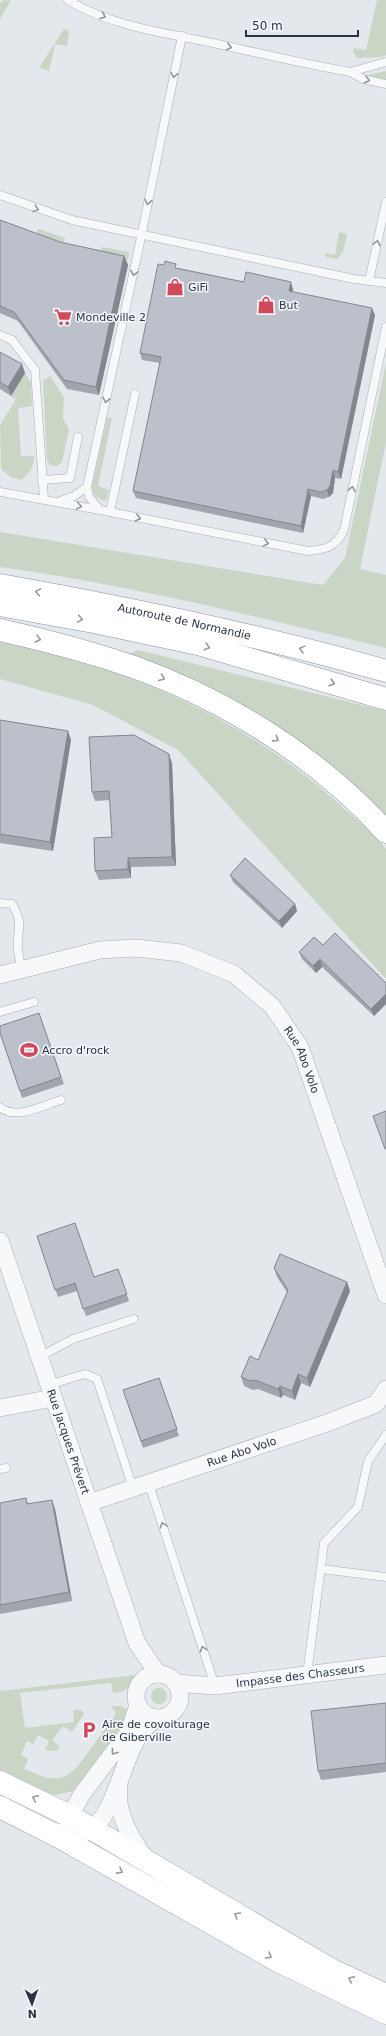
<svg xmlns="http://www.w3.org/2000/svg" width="386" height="2036" viewBox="0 0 386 2036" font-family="'DejaVu Sans',sans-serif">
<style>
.green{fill:#c9d6c5}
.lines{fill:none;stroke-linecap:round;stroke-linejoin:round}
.service-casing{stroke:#a9aeb7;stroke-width:9}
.minor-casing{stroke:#a9aeb7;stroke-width:18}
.primary-casing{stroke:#a3abb8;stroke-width:23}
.motorway-casing{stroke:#8b94a3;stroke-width:23}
.service{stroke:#f7f8fa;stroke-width:8}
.minor{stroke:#f7f8fa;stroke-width:17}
.primary{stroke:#fff;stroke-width:22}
.motorway{stroke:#fff;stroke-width:22}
.wall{fill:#a1a5ae}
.shaded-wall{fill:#83868d}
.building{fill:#bbc0ca;stroke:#83868d}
.oneway{stroke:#9196a0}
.oneway2{stroke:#959aa2}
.labels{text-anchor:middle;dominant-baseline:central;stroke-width:3;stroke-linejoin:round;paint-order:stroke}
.poi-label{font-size:11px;fill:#2b3445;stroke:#f4f6f9;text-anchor:start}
.street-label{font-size:11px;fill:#2b3445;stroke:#f4f6f9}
</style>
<rect width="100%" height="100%" fill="#e4e7ec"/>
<g class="green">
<polygon points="4,0 11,1 0,19 0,3"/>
<polygon points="377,0 386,0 386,55 382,57 357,58 353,52 354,48 366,50"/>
<polygon points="64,29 67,29 69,32 67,46 55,44 49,71 39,68"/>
<polygon points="386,71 386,80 365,76"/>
<polygon points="38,229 65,238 62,245 36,236"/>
<polygon points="339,232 347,234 343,252 337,259 326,257 325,253 335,255"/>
<polygon points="102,247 129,252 128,260 100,254"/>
<path d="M386 363V442L360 569 386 575V648C258 617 131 585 0 567V532L323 585 345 558Z"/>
<path d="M25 373 31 383 32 406 18 408 21 456H34C34 468 30 473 21 480L11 477 1 469 0 425 16 399 11 396Z"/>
<polygon points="50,376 64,397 63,419 69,429 62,462 57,466 50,465 47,460 43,381"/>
<path d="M107 418H112L98 486 109 490 106 501C97 499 93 496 92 486Z"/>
<path d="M0 642C125 665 243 718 338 803 354 818 372 831 386 849V979L178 750 93 705 0 679Z"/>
<polygon points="138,650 386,711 386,822 367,803 126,655"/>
<path d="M136 1675C133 1688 125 1692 113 1693L111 1683 20 1693 25 1728 74 1722 73 1710H81L84 1714 72 1732 63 1726 52 1740 60 1747 56 1751 45 1750 49 1741 38 1735 33 1744 27 1741 21 1755 28 1759 24 1769C47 1778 59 1786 78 1766L116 1714 111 1706H121L128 1710 129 1719 74 1791 55 1795 36 1792 0 1775V1691Z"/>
<circle cx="159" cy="1696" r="8"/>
</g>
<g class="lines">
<g class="service-casing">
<g id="service">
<path d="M68 0C110 26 165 33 213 43 258 53 304 64 350 72L363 79 386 84"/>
<polyline points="350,72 386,62"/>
<polyline points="0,195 72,220 354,279 386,283"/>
<polyline points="369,281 386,202"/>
<polyline points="0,335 12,340 35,370 44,499"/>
<polyline points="42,480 70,478 78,437"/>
<path d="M0 492 100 510 308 551C326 549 335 548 344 530L386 327"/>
<polyline points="58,502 74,496 87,487"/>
<polyline points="100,510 89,497 87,487 139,247 182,36"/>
<polyline points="110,512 135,394"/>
<path d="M0 903 12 904C25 925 16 930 18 950 19 957 20 963 22 969"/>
<polyline points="0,1012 34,1002"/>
<path d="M0 1107C16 1121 43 1105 61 1100"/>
<polyline points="39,1357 73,1339 134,1319"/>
<polyline points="48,1385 85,1374 97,1379 133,1488"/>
<polyline points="0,1469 6,1468"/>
<polyline points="149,1484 215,1686"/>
<polyline points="321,1569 386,1577"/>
<polyline points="307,1675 324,1543 358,1507 368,1461 386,1435"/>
</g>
</g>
<g class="minor-casing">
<g id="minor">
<path id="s1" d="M0 975 100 950 136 948 181 953 234 974 272 1006 300 1047 386 1295"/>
<path id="s2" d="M0 1241 137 1643 158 1674"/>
<polyline points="0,1408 53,1398"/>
<path id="s3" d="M89 1503 327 1423 376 1404 386 1389"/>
<circle cx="158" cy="1696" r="22"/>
<path id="s4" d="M176 1683 215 1686 386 1665"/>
<path d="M119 1786C115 1812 131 1839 146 1859"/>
<polyline points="71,1828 70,1816 82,1794 129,1732 138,1705"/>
<path d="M52 1831C65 1833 81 1837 92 1829 115 1812 123 1759 139 1736 143 1729 151 1723 156 1718"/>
</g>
</g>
<g class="primary-casing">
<g id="primary">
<polyline points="0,1782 70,1816 332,1970 386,1995"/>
<polyline points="0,1807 61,1838 278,1961 386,2013"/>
</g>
</g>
<g class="motorway-casing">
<g id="motorway">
<path id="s5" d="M0 585C130 608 259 635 386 671"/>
<polyline points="0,605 94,622 198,644 386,699"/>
<path d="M0 630C45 640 90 652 134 667 228 701 319 758 386 832"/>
</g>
</g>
<use href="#service" class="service"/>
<use href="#minor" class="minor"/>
<use href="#primary" class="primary"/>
<use href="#motorway" class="motorway"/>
</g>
<g class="wall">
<polygon points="0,220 60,242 124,256 128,265 99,395 67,389 18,321 0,313"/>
<polygon points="178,268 244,282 293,289 293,292 375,315 341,479 335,478 333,493 329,497 323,499 311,496 303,533 136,498 133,491 160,363 142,360 140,353"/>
<polygon points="0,352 25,373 11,396 0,389"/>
<polygon points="0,720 68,731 71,740 53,851 0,843"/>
<polygon points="172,763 176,866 131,867 131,878 99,880 95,871 112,837 110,800 95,801 92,792"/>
<polygon points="230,875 295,904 297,911 282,928 233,882"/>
<polygon points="323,945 386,983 386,1004 374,1016 322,967 316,973 302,959 299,952"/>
<polygon points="39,1013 64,1084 22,1098 0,1033"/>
<polygon points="37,1236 94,1277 118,1269 129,1301 86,1316 77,1291 58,1297"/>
<polygon points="274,1268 347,1282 350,1291 310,1387 301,1383 295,1400 283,1395 281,1398 258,1389 253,1390 244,1386 241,1377 258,1360 287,1292 277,1277"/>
<polygon points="159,1378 179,1436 143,1448 123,1390"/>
<polygon points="26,1498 28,1504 55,1509 72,1601 0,1614 0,1503"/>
<polygon points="386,1703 386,1772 321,1780 318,1771"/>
</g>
<g class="shaded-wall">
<polygon points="124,256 128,265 99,395 96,387"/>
<polygon points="291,282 293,289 291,298 289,291"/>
<polygon points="372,308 375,315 341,479 338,472"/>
<polygon points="22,364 25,373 11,396 8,387"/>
<polygon points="333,470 335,478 333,493 329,497 327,490"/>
<polygon points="308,489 311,496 303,533 301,526"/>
<polygon points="68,731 71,740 53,851 50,842"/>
<polygon points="169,754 172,763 176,866 172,857"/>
<polygon points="128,858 131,867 131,878 128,869"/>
<polygon points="295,904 297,911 282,928 279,921"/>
<polygon points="320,959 322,967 316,973 313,966"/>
<polygon points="386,994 386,1004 374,1016 371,1009"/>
<polygon points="347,1282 350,1291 310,1387 307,1378"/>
<polygon points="298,1374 301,1383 295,1400 292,1391"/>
<polygon points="280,1386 283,1395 281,1398 278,1389"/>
<polygon points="52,1500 55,1509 72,1601 69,1592"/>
</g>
<g class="building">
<polygon points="0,220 60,242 124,256 96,387 64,380 14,312 0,306"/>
<polygon points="165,261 176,264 175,268 244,282 246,272 291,282 289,291 372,308 338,472 333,470 330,486 327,490 320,492 308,489 301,526 133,491 161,357 140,353 158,264 164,265"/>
<polygon points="0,352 22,364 8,387 0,382"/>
<polygon points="0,720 68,731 50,842 0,834"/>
<polygon points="134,735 169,754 172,857 128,858 128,869 95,871 94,838 112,837 109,791 92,792 89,737"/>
<polygon points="245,858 295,904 279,921 230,875"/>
<polygon points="335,933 386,983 386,994 371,1009 320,959 313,966 299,952 314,937 323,945"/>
<polygon points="39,1013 61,1077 20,1091 0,1033 0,1026"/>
<polygon points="386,1111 386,1149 385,1149 373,1116"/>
<polygon points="75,1223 94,1277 118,1269 127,1294 83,1309 75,1283 55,1290 37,1236"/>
<polygon points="280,1254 347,1282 307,1378 298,1374 292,1391 280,1386 278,1389 255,1380 250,1381 241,1377 250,1356 258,1360 288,1290 274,1268"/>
<polygon points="159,1378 177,1429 141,1441 123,1390"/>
<polygon points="26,1498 27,1504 52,1500 69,1592 0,1605 0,1503"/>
<polygon points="386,1703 386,1763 318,1771 311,1711"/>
</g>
<defs><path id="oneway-chevron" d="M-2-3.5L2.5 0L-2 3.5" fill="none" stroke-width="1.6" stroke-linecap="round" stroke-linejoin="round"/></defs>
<g class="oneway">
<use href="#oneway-chevron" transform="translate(103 16) rotate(21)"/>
<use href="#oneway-chevron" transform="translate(229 47) rotate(13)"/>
<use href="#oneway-chevron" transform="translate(174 75) rotate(101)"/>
<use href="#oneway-chevron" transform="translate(367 80) rotate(14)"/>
<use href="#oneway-chevron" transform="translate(148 202) rotate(101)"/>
<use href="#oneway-chevron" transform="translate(36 209) rotate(20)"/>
<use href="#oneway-chevron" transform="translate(377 243) rotate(-78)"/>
<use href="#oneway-chevron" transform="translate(134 273) rotate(102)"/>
<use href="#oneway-chevron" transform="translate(106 400) rotate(102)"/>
<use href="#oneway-chevron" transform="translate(352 489) rotate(-78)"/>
<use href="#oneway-chevron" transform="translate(79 506) rotate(10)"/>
<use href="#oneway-chevron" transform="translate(138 518) rotate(11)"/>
<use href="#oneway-chevron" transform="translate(266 543) rotate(11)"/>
<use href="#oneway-chevron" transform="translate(163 1525) rotate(-108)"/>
<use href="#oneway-chevron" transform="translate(203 1649) rotate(-108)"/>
<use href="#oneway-chevron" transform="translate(114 1752) rotate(127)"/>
</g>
<g class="oneway2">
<use href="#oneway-chevron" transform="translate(38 592) rotate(-170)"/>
<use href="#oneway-chevron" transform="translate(80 619) rotate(10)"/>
<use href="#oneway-chevron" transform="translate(38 639) rotate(14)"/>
<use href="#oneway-chevron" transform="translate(207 647) rotate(16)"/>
<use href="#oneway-chevron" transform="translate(302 649) rotate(-165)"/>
<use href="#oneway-chevron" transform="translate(162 678) rotate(23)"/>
<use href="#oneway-chevron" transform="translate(332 683) rotate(17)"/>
<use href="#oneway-chevron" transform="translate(276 739) rotate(33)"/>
<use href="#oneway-chevron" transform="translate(35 1798) rotate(-155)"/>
<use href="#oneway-chevron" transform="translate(120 1871) rotate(29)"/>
<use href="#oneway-chevron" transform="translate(237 1915) rotate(-149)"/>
<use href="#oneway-chevron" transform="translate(269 1956) rotate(30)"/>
<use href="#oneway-chevron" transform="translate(351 1979) rotate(-155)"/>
</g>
<defs>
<g id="shop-bare" transform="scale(1.38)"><path d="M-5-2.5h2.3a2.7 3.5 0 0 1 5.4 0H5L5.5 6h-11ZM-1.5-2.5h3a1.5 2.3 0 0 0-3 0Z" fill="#d1495b" stroke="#f4f6f9" stroke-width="2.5" paint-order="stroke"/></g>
<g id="supermarket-bare" transform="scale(1.38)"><path d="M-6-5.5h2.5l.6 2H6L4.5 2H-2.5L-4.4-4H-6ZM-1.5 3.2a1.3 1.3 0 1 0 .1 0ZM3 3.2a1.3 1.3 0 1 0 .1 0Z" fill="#d1495b" stroke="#f4f6f9" stroke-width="2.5" paint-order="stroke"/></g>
<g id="stadium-bare" transform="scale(1.38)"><path d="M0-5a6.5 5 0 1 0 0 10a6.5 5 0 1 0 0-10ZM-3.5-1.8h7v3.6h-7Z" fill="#d1495b" stroke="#f4f6f9" stroke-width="2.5" paint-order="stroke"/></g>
<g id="parking-bare" transform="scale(1.38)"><path d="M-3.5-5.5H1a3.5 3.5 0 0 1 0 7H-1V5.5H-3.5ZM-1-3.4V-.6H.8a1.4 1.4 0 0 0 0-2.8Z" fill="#d1495b" stroke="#f4f6f9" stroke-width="2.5" paint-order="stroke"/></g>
</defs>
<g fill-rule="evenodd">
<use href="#shop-bare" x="175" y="287"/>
<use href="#shop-bare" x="266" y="305"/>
<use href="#supermarket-bare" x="63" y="317"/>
<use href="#stadium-bare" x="29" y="1050"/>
<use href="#parking-bare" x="89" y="1730"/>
</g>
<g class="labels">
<g class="poi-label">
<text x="188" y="287">GiFi</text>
<text x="279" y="305">But</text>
<text x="76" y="317">Mondeville 2</text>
<text x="42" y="1050">Accro d'rock</text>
<text x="102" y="1724">Aire de covoiturage<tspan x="102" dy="13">de Giberville</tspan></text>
</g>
<g class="street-label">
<text stroke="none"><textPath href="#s5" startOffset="188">Autoroute de Normandie</textPath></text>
<text stroke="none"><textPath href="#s1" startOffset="353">Rue Abo Volo</textPath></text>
<text stroke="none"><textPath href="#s2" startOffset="212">Rue Jacques Prévert</textPath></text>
<text stroke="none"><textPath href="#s3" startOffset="161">Rue Abo Volo</textPath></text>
<text stroke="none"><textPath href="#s4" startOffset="125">Impasse des Chasseurs</textPath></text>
</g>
</g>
<g transform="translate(32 2004) rotate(178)" stroke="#f4f6f9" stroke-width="3" paint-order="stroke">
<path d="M0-3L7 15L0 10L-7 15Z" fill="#2b3445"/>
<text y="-6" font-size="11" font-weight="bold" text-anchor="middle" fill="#2b3445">N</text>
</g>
<path d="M246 30v6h112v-6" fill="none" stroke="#2b3445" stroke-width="2"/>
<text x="252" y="30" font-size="12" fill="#2b3445" stroke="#f4f6f9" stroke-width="3" paint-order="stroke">50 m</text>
</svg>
